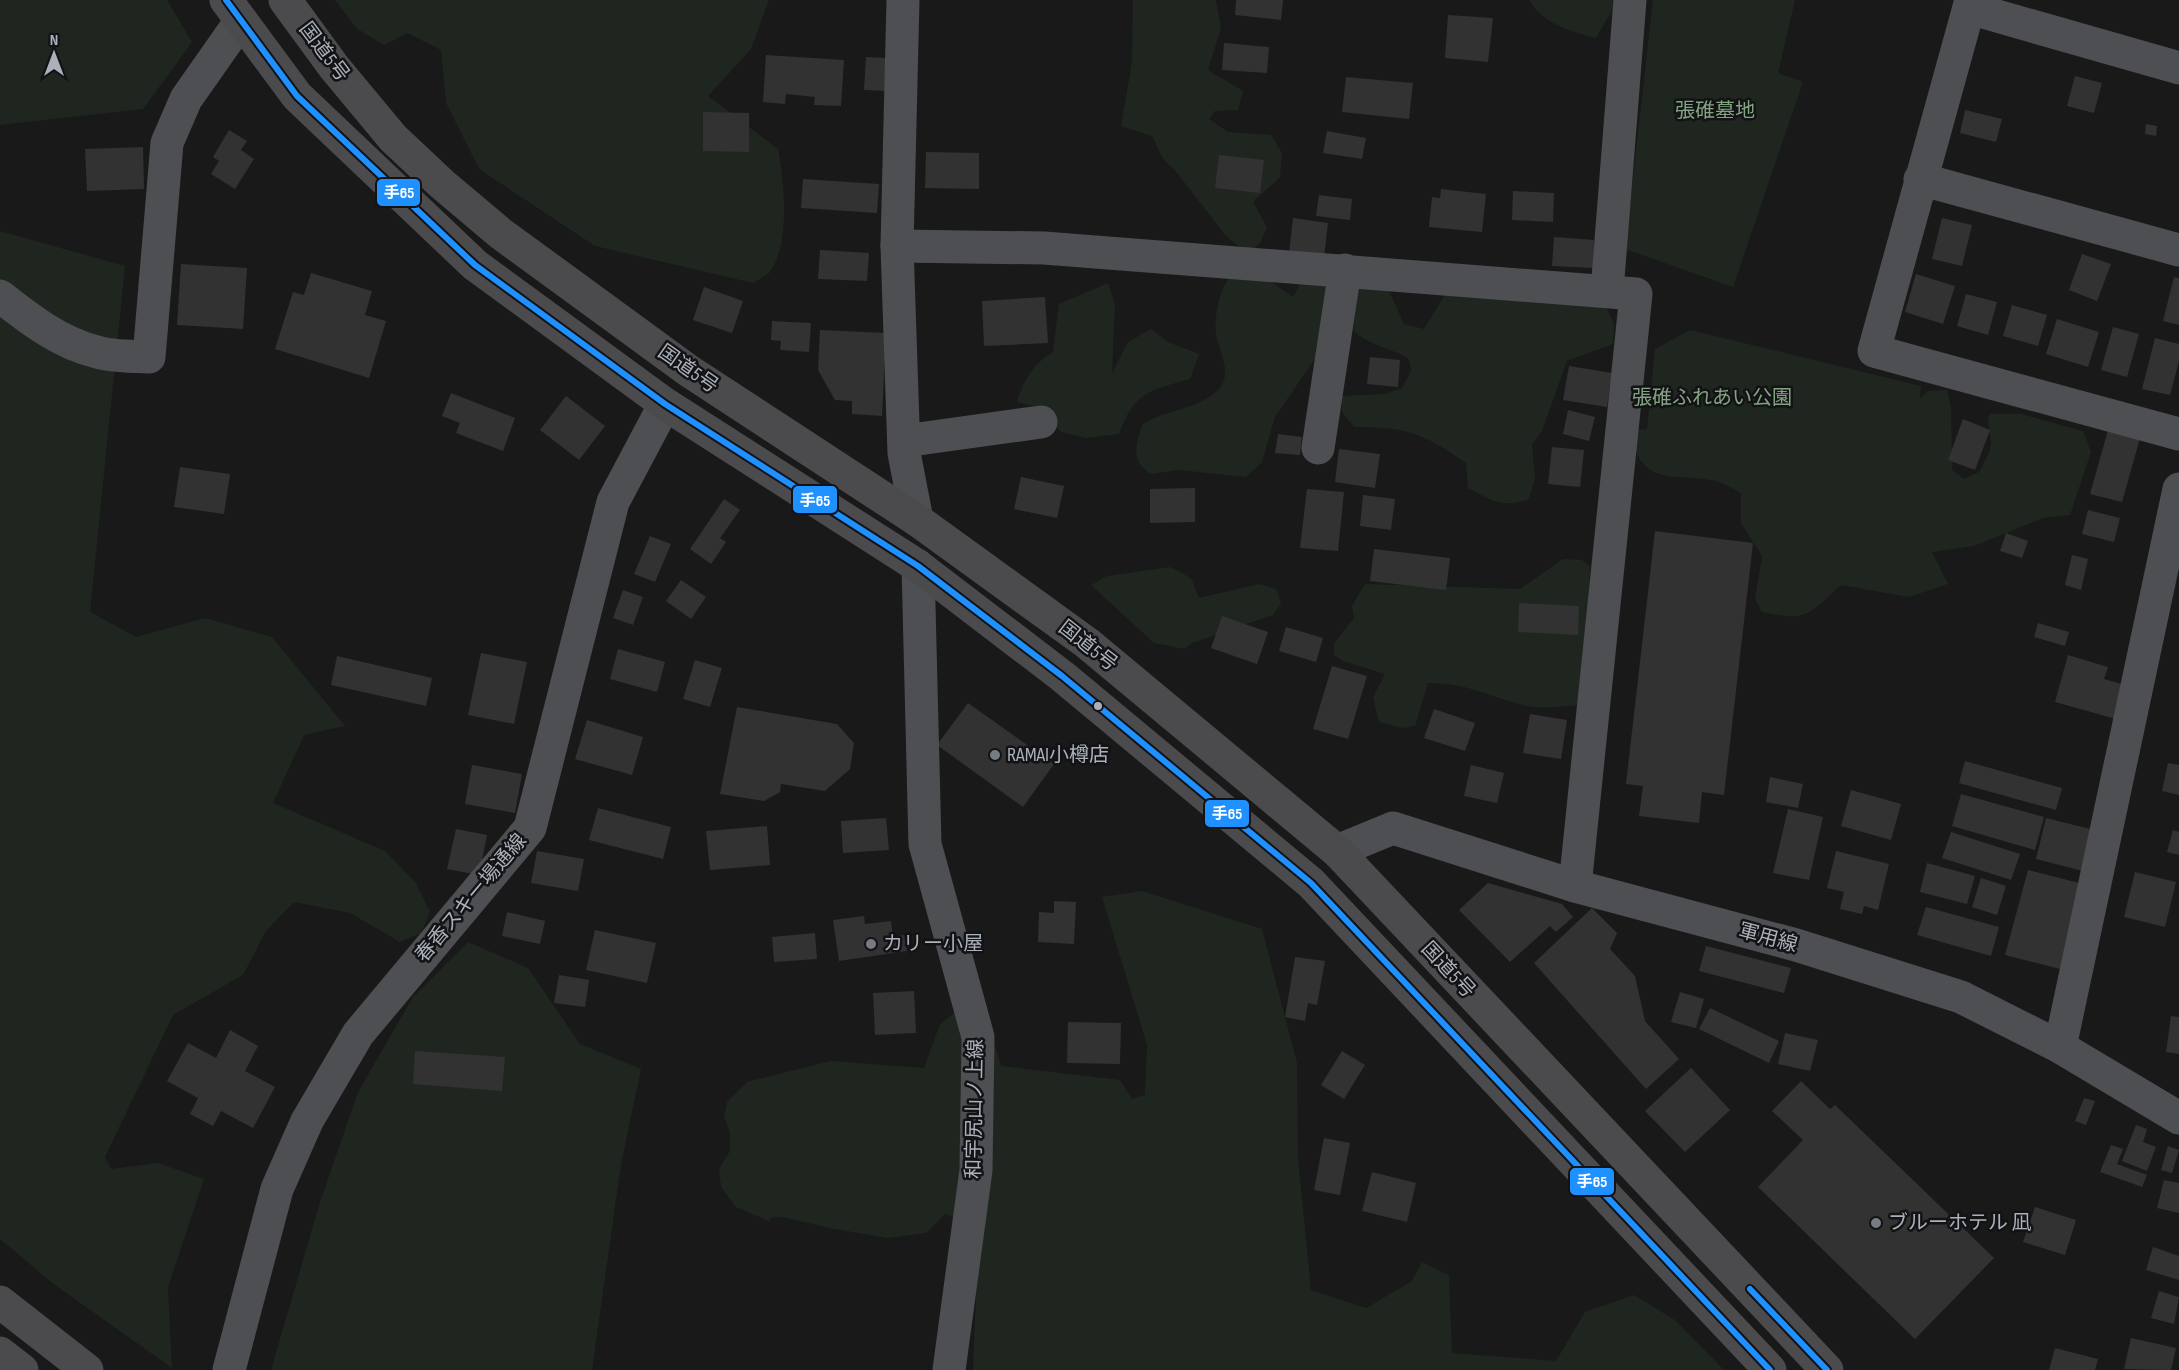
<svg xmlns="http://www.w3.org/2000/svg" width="2179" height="1370" viewBox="0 0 2179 1370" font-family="'Sofia Sans Condensed','Noto Sans JP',sans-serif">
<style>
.green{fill:#1f261f}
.building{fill:#323233}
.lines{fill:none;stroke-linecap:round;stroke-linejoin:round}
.minor{stroke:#4d4f52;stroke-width:33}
.highway{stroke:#4b4b4e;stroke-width:33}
.bus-1-casing{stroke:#131315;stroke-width:10}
.bus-1{stroke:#1e90ff;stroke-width:6}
.bus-dot{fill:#aab1ba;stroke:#131315;stroke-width:2}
.poi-dot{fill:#777c82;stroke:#131315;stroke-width:2}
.labels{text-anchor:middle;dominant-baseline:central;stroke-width:5;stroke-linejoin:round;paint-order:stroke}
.street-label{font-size:20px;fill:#aab1ba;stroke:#131315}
.park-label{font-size:20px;fill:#83a482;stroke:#131315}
.poi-label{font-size:20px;fill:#aab1ba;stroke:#131315;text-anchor:start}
.line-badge{stroke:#131315;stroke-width:2}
.badge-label{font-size:16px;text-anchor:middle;font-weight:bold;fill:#fff}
</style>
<rect width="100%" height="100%" fill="#191919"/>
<g class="green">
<polygon points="0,0 167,0 192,42 143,109 0,125"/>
<path d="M335 0H769L751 49 708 96 778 149C784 181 791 246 769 273 765 277 757 280 753 283L595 246 479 169 446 103 441 50 407 33 384 45 356 28Z"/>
<polygon points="1133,0 1216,0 1221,28 1208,70 1243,91 1238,110 1215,111 1209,119 1228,132 1271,135 1282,153 1280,177 1253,202 1267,227 1260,243 1252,250 1237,245 1226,236 1174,169 1163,159 1152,136 1121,126 1132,62"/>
<path d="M1530 0H1615V5L1596 38C1573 32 1540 23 1530 0Z"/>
<polygon points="1653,0 1795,0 1778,73 1803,82 1733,287 1625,249"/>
<polygon points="0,231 125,266 90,612 136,637 205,618 272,637 345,726 304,735 273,803 385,851 416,883 430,912 421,933 400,942 350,913 294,902 266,931 243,975 173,1015 105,1157 111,1169 158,1163 204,1179 168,1287 172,1368 51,1282 0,1239"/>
<path d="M1262 275 1293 297 1302 281 1333 286 1321 350 1275 417 1262 462 1246 477 1179 470 1150 474C1130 459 1136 446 1142 425 1166 409 1196 410 1217 391 1233 376 1221 355 1217 339 1213 322 1218 291 1230 277Z"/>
<path d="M1108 283 1115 304 1112 373 1128 342 1151 329 1168 342 1199 354 1190 379C1149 391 1135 391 1119 434L1086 438 1061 432 1040 408 1017 402C1024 380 1033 364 1053 352L1059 304Z"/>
<path d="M1356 283 1388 289 1404 324 1424 329 1444 296 1456 285 1605 305 1614 324 1613 344 1567 361 1542 431 1532 444 1535 478 1529 499C1503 509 1491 500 1468 488L1466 463C1423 433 1407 427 1354 427L1342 412V396L1384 394 1402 388 1411 371 1409 359C1390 347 1370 346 1354 331Z"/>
<path d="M1690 330 1921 386 1920 399 1928 391 1947 390 1951 407 1952 470 1964 479 1979 472C1983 464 1990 453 1991 444 1991 433 1986 426 1989 414H2021L2083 431 2091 452 2070 515 2043 518 1974 546 1932 552 1948 584 1909 597 1841 585C1808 615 1808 622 1762 612L1755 599 1762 556 1741 523V493C1733 489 1724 483 1716 481 1679 473 1642 487 1633 440L1639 430 1647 429 1655 349Z"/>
<path d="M1563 559 1582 560 1590 567 1584 681 1579 705C1562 706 1540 710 1523 705 1488 696 1467 683 1428 683L1415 726 1402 728 1379 722 1373 697 1385 674 1343 661 1334 655V643L1354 618 1352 606 1365 584 1520 589Z"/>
<polygon points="1170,567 1191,578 1199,598 1259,584 1276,589 1281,603 1273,615 1192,643 1185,649 1154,643 1091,585 1107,576"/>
<polygon points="1142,891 1262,929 1297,1063 1298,1158 1311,1290 1366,1308 1412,1281 1422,1262 1449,1275 1452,1353 1556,1361 1585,1312 1634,1295 1675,1320 1724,1370 973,1370 979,1227 945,1214 926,1233 888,1238 829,1228 783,1217 770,1218 771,1222 736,1207 721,1187 719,1169 730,1151 730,1133 724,1116 727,1102 747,1082 831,1061 924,1068 940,1024 980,992 1001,1066 1120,1080 1132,1099 1145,1095 1147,1045 1102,897"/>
<polygon points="468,942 528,968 580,1044 641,1069 621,1164 592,1370 271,1370 320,1202 358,1092 413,997"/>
</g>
<g class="building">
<polygon points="1236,0 1283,0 1281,20 1235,15"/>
<polygon points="1448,15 1493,18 1488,62 1445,58"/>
<polygon points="1224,43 1269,47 1267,73 1222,70"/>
<polygon points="766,55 844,60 841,106 814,105 815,97 786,94 785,104 763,102"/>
<polygon points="866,57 887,58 885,91 864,90"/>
<polygon points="2075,76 2102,83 2094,113 2067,106"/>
<polygon points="1346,77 1413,83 1409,119 1342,112"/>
<polygon points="1965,110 2002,119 1996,142 1960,133"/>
<polygon points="703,112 749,113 749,152 703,151"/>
<polygon points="2146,124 2157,126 2156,136 2145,134"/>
<polygon points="229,130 247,141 241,150 254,159 235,189 211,174 219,161 213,157"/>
<polygon points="1327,131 1366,138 1362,159 1323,153"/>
<polygon points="143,147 144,189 87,191 85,149"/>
<polygon points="926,152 979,153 979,189 925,188"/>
<polygon points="1219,155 1264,160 1260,193 1215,188"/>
<polygon points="803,179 879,184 877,213 801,208"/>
<polygon points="1441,189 1486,194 1482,232 1429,227 1432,197 1440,198"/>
<polygon points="1513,191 1554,193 1553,222 1512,220"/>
<polygon points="1319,195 1352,199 1350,220 1316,216"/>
<polygon points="1293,218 1328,223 1324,257 1289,253"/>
<polygon points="1942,218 1972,225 1962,266 1932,259"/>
<polygon points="1554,237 1594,240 1593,268 1552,266"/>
<polygon points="820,250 869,253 867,281 818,279"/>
<polygon points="2082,254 2111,264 2097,301 2069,290"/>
<polygon points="181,264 247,268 243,329 177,325"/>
<polygon points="311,273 372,291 365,315 386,321 369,378 275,349 293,292 304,295"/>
<polygon points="1916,274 1955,286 1943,324 1905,312"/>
<polygon points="2174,277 2179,278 2179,325 2163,321"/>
<polygon points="704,287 743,301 732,333 693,320"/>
<polygon points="1966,294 1997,302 1988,335 1957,326"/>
<polygon points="1045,297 1048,343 984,346 982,301"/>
<polygon points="2012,305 2047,315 2038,346 2003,336"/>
<polygon points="2057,319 2099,332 2088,367 2046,354"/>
<polygon points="772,321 811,323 809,352 780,350 781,341 771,340"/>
<polygon points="2113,327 2139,334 2127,377 2101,370"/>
<polygon points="820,330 886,333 882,416 852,414 852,401 835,400 818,370"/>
<polygon points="2155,338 2179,344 2179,361 2170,395 2142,389"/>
<polygon points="1370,357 1400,360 1398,387 1367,384"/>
<polygon points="1569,366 1612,373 1607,407 1563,400"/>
<polygon points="451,393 515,418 503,451 456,433 460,423 442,416"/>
<polygon points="566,396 605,426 579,460 540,430"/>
<polygon points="1568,410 1595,417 1589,441 1563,434"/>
<polygon points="1963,419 1990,430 1975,470 1948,460"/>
<polygon points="2108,430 2140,438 2122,502 2090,494"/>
<polygon points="1278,434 1302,437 1300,455 1275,453"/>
<polygon points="1552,447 1584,450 1580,487 1548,484"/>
<polygon points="1339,449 1380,454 1375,488 1335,482"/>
<polygon points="180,467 230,474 224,514 174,507"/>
<polygon points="1021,477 1064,486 1057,518 1014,509"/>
<polygon points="1195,488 1195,522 1150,523 1150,489"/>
<polygon points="1307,489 1344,492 1338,551 1300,548"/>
<polygon points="1363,495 1395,499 1391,530 1360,526"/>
<polygon points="724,499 740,510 720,538 726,542 711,564 690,549"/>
<polygon points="2088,510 2120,518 2114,542 2082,534"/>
<polygon points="1655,531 1753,543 1724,795 1702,792 1699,823 1639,816 1643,786 1626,784"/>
<polygon points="2006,533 2028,541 2022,558 2000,551"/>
<polygon points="650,536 671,544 655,582 634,574"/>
<polygon points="1374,549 1450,558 1446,590 1370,581"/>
<polygon points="2072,555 2088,559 2081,590 2065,585"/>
<polygon points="681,580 706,597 691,619 666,601"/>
<polygon points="623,590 643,597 633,625 613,618"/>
<polygon points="1519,603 1579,606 1578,635 1518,632"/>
<polygon points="1222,616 1268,632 1257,664 1211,648"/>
<polygon points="2038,623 2069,632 2065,646 2034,637"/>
<polygon points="1286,627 1323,638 1316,662 1279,651"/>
<polygon points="618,649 665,662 657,692 610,679"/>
<polygon points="481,653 527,662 514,724 468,715"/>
<polygon points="2068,655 2108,667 2104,679 2125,685 2116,719 2055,702"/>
<polygon points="337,656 432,678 426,706 331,685"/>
<polygon points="695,660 722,668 710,707 683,699"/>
<polygon points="1332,666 1367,676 1348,739 1313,729"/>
<polygon points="968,703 1054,764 1023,807 937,745"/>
<polygon points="737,707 837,724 854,743 850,769 825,791 781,784 780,792 764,801 720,794"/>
<polygon points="1434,709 1475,723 1465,751 1424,738"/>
<polygon points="1530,714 1567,720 1561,759 1523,753"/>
<polygon points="587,720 643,737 632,775 575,759"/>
<polygon points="1965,761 2062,788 2056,810 1959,783"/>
<polygon points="2168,763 2179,765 2179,795 2162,791"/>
<polygon points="472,765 522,774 515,813 465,804"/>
<polygon points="1471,765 1504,773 1497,803 1464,796"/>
<polygon points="1770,777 1803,784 1798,808 1766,802"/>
<polygon points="1851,790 1901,804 1891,840 1841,826"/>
<polygon points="1961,794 2044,817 2035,850 1952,826"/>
<polygon points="598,808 671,827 663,859 589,840"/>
<polygon points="1788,809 1823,817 1809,880 1773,873"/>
<polygon points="886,818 889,850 843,853 841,821"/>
<polygon points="2046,818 2094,830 2083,871 2036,859"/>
<polygon points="767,826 770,865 710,870 706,831"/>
<polygon points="456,829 487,835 479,875 447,869"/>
<polygon points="2173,830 2179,832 2179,855 2167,852"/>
<polygon points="1951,832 2020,854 2011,880 1942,858"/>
<polygon points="537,851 584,859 578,891 531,883"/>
<polygon points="1836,851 1889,864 1878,910 1864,906 1862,914 1840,909 1844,892 1827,888"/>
<polygon points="1927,863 1975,876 1967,904 1920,892"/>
<polygon points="2028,870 2083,884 2060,969 2005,955"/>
<polygon points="2135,872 2176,882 2165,927 2124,917"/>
<polygon points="1981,878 2006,886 1997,915 1972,907"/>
<polygon points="1488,883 1562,904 1573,917 1556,932 1550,926 1510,962 1459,910"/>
<polygon points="1054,901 1076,902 1074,944 1038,942 1039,912 1054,913"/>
<polygon points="1926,907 1999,927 1991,956 1917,935"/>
<polygon points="1592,908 1617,933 1610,949 1635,976 1645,1021 1679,1059 1646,1089 1534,963"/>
<polygon points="507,912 545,921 540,944 502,936"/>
<polygon points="864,916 865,924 891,921 893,937 904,935 907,951 839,961 833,920"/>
<polygon points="595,930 656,943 647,983 586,970"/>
<polygon points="815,933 817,959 774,962 772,937"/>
<polygon points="1706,946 1791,968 1784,993 1699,971"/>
<polygon points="1295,957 1325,961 1317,1005 1308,1003 1305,1021 1285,1017"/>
<polygon points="559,975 589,980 585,1007 554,1003"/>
<polygon points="914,991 916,1033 875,1035 873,993"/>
<polygon points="1680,992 1704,999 1696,1028 1671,1022"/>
<polygon points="1710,1008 1779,1041 1769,1063 1699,1029"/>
<polygon points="2171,1016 2179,1017 2179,1054 2166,1052"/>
<polygon points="1068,1022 1121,1023 1120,1064 1067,1063"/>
<polygon points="230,1030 258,1046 245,1071 275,1087 253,1128 221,1111 213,1126 190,1114 198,1098 167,1081 188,1043 216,1058"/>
<polygon points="1785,1033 1818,1040 1810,1071 1778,1064"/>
<polygon points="415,1051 505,1057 502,1091 413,1084"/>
<polygon points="1342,1051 1365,1065 1344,1099 1321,1085"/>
<polygon points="1691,1068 1730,1110 1685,1152 1645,1111"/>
<polygon points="1801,1081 1830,1109 1835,1105 1994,1258 1915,1339 1758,1187 1803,1140 1772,1111"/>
<polygon points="2084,1098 2095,1101 2086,1125 2075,1121"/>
<polygon points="2136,1125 2147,1129 2143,1142 2156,1147 2147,1171 2122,1161"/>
<polygon points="1324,1138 1350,1143 1340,1195 1314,1190"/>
<polygon points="2111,1145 2123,1149 2117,1164 2147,1175 2142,1187 2100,1172"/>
<polygon points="2168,1146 2179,1150 2172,1173 2161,1170"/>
<polygon points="1372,1172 1416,1183 1407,1222 1362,1211"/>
<polygon points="2164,1180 2179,1183 2179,1213 2157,1208"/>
<polygon points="2035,1207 2076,1220 2065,1255 2023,1242"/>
<polygon points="2153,1247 2179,1256 2179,1280 2146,1270"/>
<polygon points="2159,1291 2179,1297 2174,1324 2151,1318"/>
<polygon points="2131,1338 2176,1348 2171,1370 2124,1369"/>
<polygon points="2055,1348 2098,1359 2095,1370 2049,1370"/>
</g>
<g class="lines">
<g class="minor">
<polyline points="903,0 897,246 904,453 917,520"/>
<polyline points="1971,0 1874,351 2179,434"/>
<polyline points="1969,8 2179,68"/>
<polyline points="1920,179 2179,250"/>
<polyline points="897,246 1044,248 1636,294 1575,886"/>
<polyline points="1607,291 1630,0"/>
<path d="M0 296C29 319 60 343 97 352 113 357 132 356 149 357L167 143 186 99 240 22"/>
<polyline points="904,441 1041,422"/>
<polyline points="1318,448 1345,270"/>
<polyline points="918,566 925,844 978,1037 976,1170 949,1370"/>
<polyline points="1337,851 1393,828 1575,886 1796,945 1961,997 2060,1047 2179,1118"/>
<polyline points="2060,1047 2179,489"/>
<polyline points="229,1370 277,1189 307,1121 358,1034 530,828 613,502 665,404"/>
</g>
<g class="highway">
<polyline points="226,0 297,96 475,265 665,404 918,566 1062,676 1311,883 1770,1370"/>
<polyline points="285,0 334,67 393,138 442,184 500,233 689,371 917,520 1087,643 1337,851 1827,1370"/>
<polyline points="0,1302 87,1370"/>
<polyline points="0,1353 22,1370"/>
</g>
<g class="bus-1-casing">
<g id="bus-1">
<polyline points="226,0 297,96 475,265 665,404 918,566 1062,676 1311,883 1770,1370"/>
<polyline points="1750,1289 1827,1370"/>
</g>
</g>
<use href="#bus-1" class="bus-1"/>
</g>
<circle class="bus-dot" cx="1098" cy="706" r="5"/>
<g class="poi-dot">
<circle cx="995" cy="755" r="6"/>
<circle cx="871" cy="944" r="6"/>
<circle cx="1876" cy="1223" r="6"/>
</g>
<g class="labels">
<g class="street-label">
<text transform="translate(324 52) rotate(53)">国道5号</text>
<text transform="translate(688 369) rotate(35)">国道5号</text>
<text transform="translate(1088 646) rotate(38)">国道5号</text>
<text transform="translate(471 898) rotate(-50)">春香スキー場通線</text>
<text transform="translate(1768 938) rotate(15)">軍用線</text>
<text transform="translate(1448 970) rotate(47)">国道5号</text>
<text transform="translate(975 1109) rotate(-89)">和宇尻山ノ上線</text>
</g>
<g class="park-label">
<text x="1715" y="111">張碓墓地</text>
<text x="1712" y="398">張碓ふれあい公園</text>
</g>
<g class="poi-label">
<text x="1007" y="755">RAMAI小樽店</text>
<text x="883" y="944">カリー小屋</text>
<text x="1888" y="1223">ブルーホテル 凪</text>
</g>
</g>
<g class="line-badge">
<rect x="376" y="178" width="45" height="29" rx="6" fill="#1e90ff"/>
<rect x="792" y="485" width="46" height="29" rx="6" fill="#1e90ff"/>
<rect x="1204" y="799" width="46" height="29" rx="6" fill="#1e90ff"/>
<rect x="1569" y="1167" width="46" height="29" rx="6" fill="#1e90ff"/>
</g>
<g class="badge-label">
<text x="399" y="198">手65</text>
<text x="815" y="506">手65</text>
<text x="1227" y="819">手65</text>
<text x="1592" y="1187">手65</text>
</g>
<g transform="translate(54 54)" stroke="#131315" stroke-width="4.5" paint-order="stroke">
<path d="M0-4.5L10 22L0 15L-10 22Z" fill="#aab1ba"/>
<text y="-9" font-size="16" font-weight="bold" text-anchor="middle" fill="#aab1ba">N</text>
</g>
</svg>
